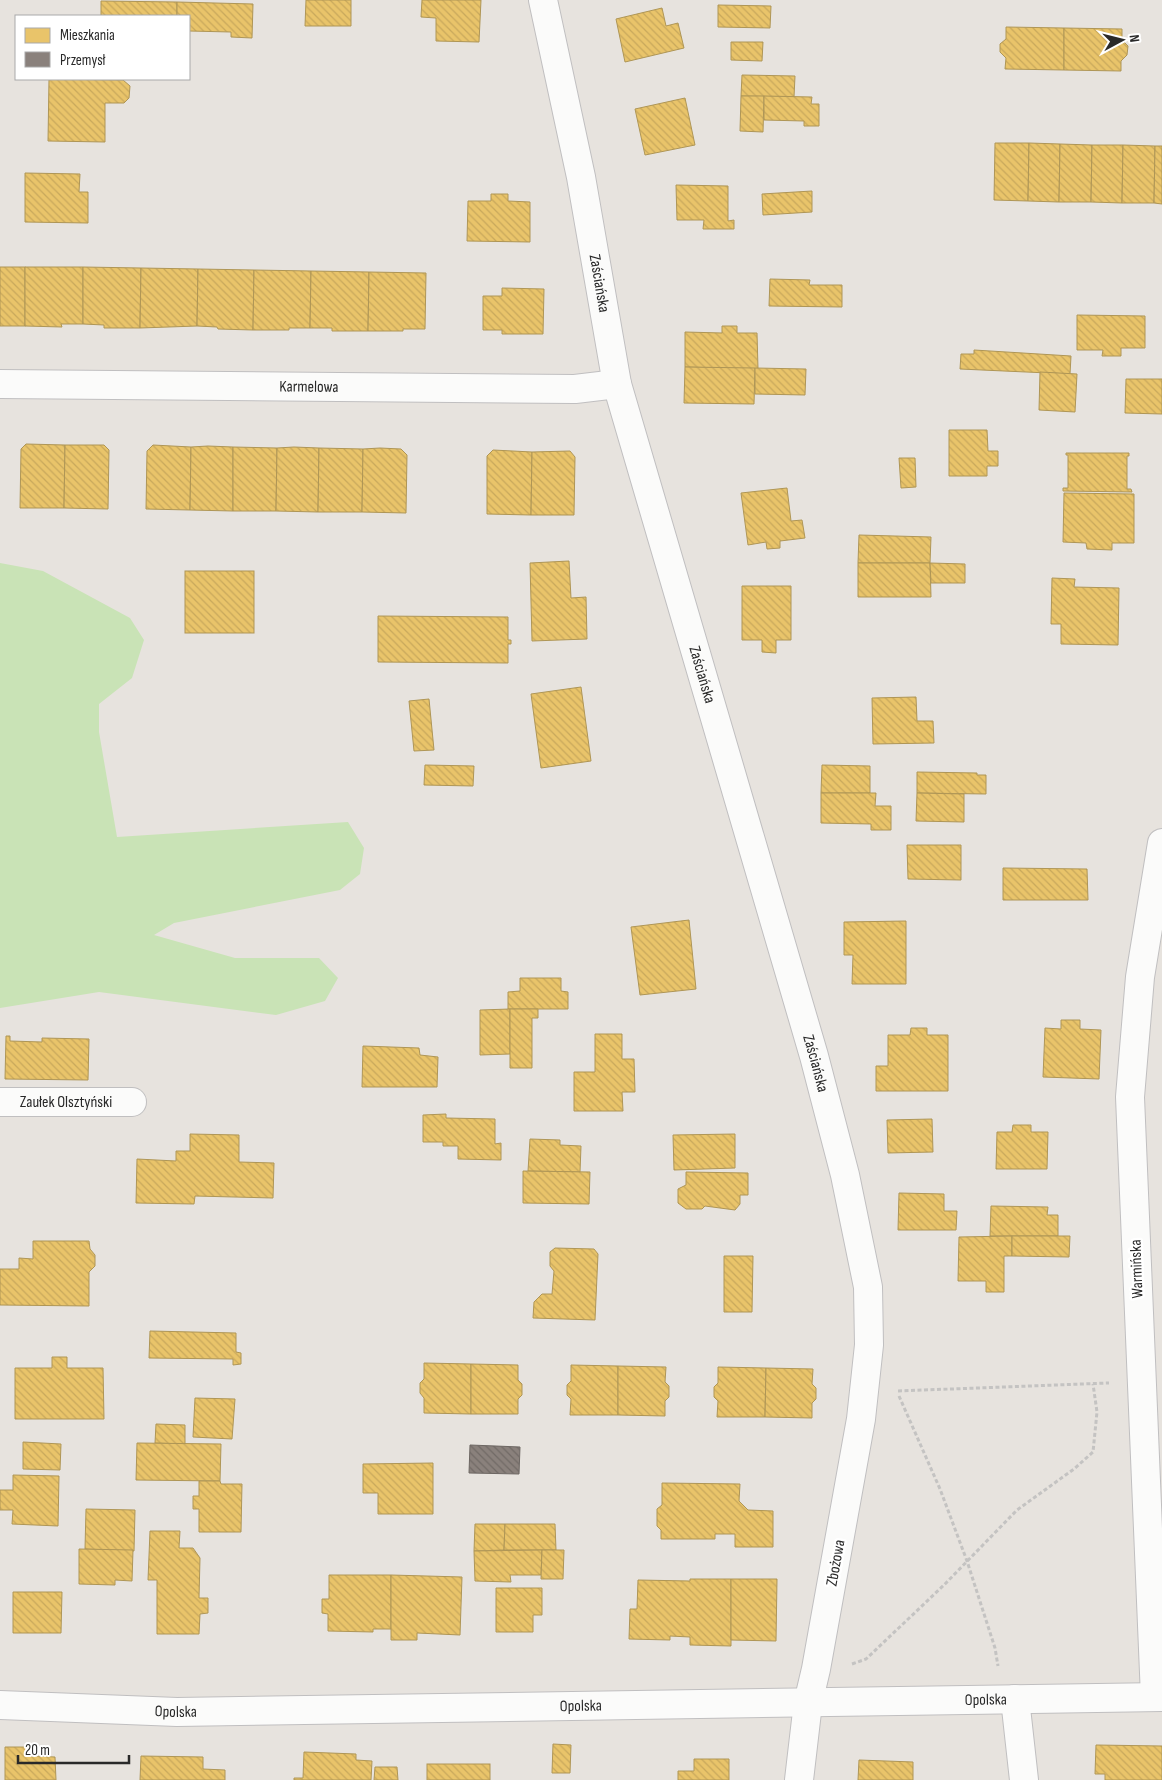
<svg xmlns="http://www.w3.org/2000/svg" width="1162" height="1780" viewBox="0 0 1162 1780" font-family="'Sofia Sans Condensed',sans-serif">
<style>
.green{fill:#c9e3b6}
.homes{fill:url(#homes-back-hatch);stroke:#af9656}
.industry{fill:url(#industry-back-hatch);stroke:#6d6763}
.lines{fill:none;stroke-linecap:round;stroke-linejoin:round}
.minor-casing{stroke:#c0bfc0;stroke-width:30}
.path{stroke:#c4c3c2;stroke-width:3;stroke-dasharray:4 2.5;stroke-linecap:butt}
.minor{stroke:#fbfbfa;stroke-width:28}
.labels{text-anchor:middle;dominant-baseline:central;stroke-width:5;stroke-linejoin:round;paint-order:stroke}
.street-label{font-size:16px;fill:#292929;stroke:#fff}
</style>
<defs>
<pattern id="homes-back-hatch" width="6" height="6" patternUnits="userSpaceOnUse" patternTransform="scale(1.25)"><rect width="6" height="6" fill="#e9c46a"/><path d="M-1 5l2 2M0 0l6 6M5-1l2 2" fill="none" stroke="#c8a85c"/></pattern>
<pattern id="industry-back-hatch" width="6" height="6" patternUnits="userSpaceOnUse" patternTransform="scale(1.25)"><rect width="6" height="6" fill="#8a817c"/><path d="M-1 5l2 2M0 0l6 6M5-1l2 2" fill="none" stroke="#716a66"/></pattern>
</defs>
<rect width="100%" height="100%" fill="#e7e3de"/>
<polygon class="green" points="0,563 43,571 130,618 144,640 132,678 99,704 99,732 117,837 348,822 364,848 360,874 340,890 174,923 154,935 235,958 319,958 338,978 325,1001 276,1015 99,992 0,1008"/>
<g class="homes">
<polygon points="306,0 351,0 351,26 305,26"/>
<polygon points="422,0 481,0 479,42 436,41 436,18 421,17"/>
<polygon points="101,1 177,2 177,16 101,16"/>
<polygon points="177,2 253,4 252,38 231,37 231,32 189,31 189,16 177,16"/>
<polygon points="718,5 771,6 770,28 718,27"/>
<polygon points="662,8 666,26 678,23 684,48 625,62 616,19"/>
<polygon points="1006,27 1064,28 1064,70 1005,69 1006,58 1000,52 1000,44 1006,39"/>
<polygon points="1064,28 1122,29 1122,40 1128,46 1127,55 1121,61 1121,71 1064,70"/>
<polygon points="731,42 763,42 762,61 731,60"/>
<polygon points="742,75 795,76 794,97 741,96"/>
<polygon points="49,79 123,80 130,86 129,98 124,103 105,103 105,142 48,141"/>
<polygon points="741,96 764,96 763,132 740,131"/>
<polygon points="764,96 812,97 811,104 819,104 819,126 804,126 804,121 764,120"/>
<polygon points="685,98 695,145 645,155 635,109"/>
<polygon points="995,143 1029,143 1028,201 994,200"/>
<polygon points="1029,143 1060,144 1059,202 1028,201"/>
<polygon points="1060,144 1092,145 1091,202 1059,202"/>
<polygon points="1092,145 1123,145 1122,203 1091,202"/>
<polygon points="1123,145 1155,146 1154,203 1122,203"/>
<polygon points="1155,146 1162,146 1162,204 1154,203"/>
<polygon points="25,173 80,174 79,192 88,192 88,223 25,222"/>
<polygon points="676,185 728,186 728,221 734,220 734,229 703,229 704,220 677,220"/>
<polygon points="812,191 812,212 763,215 762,194"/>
<polygon points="491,194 508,194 508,201 530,202 530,242 467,241 468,201 491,201"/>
<rect x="0" y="267" width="25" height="59"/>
<polygon points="25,267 83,267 83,324 61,324 62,327 25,326"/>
<polygon points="83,267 141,268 140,328 104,328 104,325 83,324"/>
<polygon points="141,268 198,269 197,326 140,328"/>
<polygon points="198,269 254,270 253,330 218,329 217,327 197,326"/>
<polygon points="254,270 311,271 310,328 289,328 289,330 253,330"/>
<polygon points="311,271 369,272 368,331 332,331 332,328 310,328"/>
<polygon points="369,272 426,273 425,329 403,329 403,331 368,331"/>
<polygon points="770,279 810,280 809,285 842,285 842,307 769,306"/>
<polygon points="502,288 544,289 543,334 502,334 502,330 483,330 483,296 502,296"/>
<polygon points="1077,315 1145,316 1145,348 1121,348 1121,356 1102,356 1103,350 1077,350"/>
<polygon points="722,326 737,326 737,333 757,333 758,369 685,367 685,332 722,333"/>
<polygon points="974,350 1071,356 1070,374 960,369 961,354 974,354"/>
<polygon points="685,367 755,368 754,404 684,403"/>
<polygon points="755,368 806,369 805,395 755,394"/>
<polygon points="1040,372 1077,374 1075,412 1039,410"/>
<polygon points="1126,379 1162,379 1162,414 1125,413"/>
<polygon points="949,430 987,430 988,451 998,451 998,466 987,466 987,476 949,476"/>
<polygon points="26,444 65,445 64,508 20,508 21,449"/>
<polygon points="65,445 104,445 109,450 108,509 64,508"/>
<polygon points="153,445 191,447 190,510 146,509 147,451"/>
<polygon points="208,446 233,447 233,511 190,510 191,447"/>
<polygon points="233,447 277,448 276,511 233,511"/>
<polygon points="294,447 319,448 318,512 276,511 277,448"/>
<polygon points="319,448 363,449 362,512 318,512"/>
<polygon points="380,448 401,449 407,455 406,513 362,512 363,449"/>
<polygon points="493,450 532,452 531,515 487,514 487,456"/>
<polygon points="570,451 575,457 574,515 531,515 532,452"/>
<polygon points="1066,453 1129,453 1129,456 1127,456 1127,489 1131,489 1132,492 1063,491 1063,488 1068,488 1068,455 1066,455"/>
<polygon points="899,458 915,458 916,487 901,488"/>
<polygon points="787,488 791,521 802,520 805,538 780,541 780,548 767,549 766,542 748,545 741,493"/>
<polygon points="1064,493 1134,494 1134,543 1112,543 1112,550 1087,549 1086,543 1063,542"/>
<polygon points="859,535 931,537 930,563 858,563"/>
<polygon points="569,561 571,598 586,597 587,639 532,641 530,563"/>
<polygon points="858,563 930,563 931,597 858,597"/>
<polygon points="930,563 965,564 965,583 931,583"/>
<rect x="185" y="571" width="69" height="62"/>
<polygon points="1052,578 1075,579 1074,587 1119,588 1118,645 1061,644 1061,624 1051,624"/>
<polygon points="742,586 791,586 791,640 776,640 776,653 762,652 762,640 742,640"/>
<polygon points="378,616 508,617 508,640 511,640 511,644 508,644 508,663 378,662"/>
<polygon points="581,687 591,761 541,768 531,694"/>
<polygon points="916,697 917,721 933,721 934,743 873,744 872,698"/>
<polygon points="429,699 434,750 414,751 409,701"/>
<polygon points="425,765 474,766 473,786 424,785"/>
<polygon points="822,765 870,766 870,793 821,793"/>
<polygon points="917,772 977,773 977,775 986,775 986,794 917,793"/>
<polygon points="821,793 876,793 875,806 891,806 891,830 871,830 871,824 821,823"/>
<polygon points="917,793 964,794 964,822 916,821"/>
<polygon points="907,845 961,845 961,880 908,879"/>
<polygon points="1003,868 1087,869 1088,900 1003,900"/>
<polygon points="689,920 696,989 640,995 631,927"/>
<polygon points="906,921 906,984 852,984 853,955 844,955 844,922"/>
<polygon points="520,978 561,978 561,991 568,992 568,1009 508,1009 508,992 520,991"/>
<polygon points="510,1009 510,1054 480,1055 480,1010"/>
<polygon points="510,1009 538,1009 538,1018 532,1018 532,1068 510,1068"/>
<polygon points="1061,1020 1080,1020 1080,1029 1101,1030 1099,1079 1043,1077 1045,1028 1061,1029"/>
<polygon points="911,1028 927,1028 927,1035 948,1035 948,1091 876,1091 876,1066 888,1066 888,1035 910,1035"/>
<polygon points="595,1034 622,1034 622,1059 634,1059 635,1092 622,1092 623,1111 574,1111 574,1072 595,1072"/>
<polygon points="6,1036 10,1036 10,1041 42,1042 42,1038 89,1039 88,1080 5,1079"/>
<polygon points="363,1046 419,1048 420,1055 438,1057 437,1087 362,1087"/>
<polygon points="446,1114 446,1118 495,1119 495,1144 501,1143 501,1160 458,1159 458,1146 443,1146 443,1142 423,1142 423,1115"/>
<polygon points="932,1119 933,1152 888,1153 887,1120"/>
<polygon points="1013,1125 1031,1125 1031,1132 1048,1132 1047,1169 996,1169 997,1132 1012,1132"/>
<polygon points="190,1134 239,1135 239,1162 274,1163 273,1198 195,1196 194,1204 136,1203 137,1159 176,1161 176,1151 190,1151"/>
<polygon points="735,1134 735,1168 674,1170 673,1135"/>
<polygon points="530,1139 560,1140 560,1145 581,1146 580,1172 528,1171"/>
<polygon points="523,1171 590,1172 589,1204 523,1203"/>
<polygon points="686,1172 748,1173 748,1195 740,1195 740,1204 735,1210 705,1206 702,1209 686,1209 678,1203 678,1189 686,1185"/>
<polygon points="899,1193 944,1194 944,1211 957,1211 956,1230 898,1230"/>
<polygon points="991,1206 1048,1207 1047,1215 1058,1215 1058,1236 990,1236"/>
<polygon points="1012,1236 1012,1256 1004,1256 1004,1292 986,1292 986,1281 958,1281 959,1237"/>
<polygon points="1012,1236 1070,1236 1069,1257 1012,1256"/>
<polygon points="33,1241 89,1241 90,1249 95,1255 95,1266 89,1272 89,1306 0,1305 0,1269 19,1269 19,1258 33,1259"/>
<polygon points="555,1248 594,1249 598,1254 595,1320 533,1318 534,1302 542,1294 552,1294 554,1271 550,1266 550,1252"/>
<polygon points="724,1256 753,1256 752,1312 724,1312"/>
<polygon points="150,1331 236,1333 236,1352 241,1353 241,1364 233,1365 233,1359 149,1358"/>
<polygon points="52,1357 67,1357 67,1368 103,1368 104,1419 15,1419 15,1368 52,1368"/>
<polygon points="424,1363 471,1364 471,1414 424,1413 424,1398 420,1393 420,1383 424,1379"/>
<polygon points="471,1364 518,1365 518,1380 522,1384 522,1395 518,1399 518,1414 471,1414"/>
<polygon points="571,1365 618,1366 618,1415 570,1415 571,1399 567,1395 567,1385 571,1381"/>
<polygon points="618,1366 666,1367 665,1382 669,1386 669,1397 665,1401 665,1416 618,1415"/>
<polygon points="718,1367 766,1368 765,1417 717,1417 718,1401 714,1397 714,1387 718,1383"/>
<polygon points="766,1368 813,1369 812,1384 816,1388 816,1399 812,1403 812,1418 765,1417"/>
<polygon points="195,1398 235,1399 232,1439 193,1437"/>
<polygon points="156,1424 185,1425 185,1444 155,1443"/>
<polygon points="23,1442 61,1444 60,1470 23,1469"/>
<polygon points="137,1443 221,1444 220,1481 136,1480"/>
<polygon points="433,1463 433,1514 378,1514 378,1493 363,1493 363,1464"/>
<polygon points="13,1475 59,1476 58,1526 12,1524 13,1510 0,1510 0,1490 13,1490"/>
<polygon points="199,1481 220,1481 221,1484 242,1484 241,1532 199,1532 199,1509 193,1509 193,1496 199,1496"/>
<polygon points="662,1483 740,1484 739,1501 748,1510 773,1511 773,1547 735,1547 735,1534 715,1534 715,1539 661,1539 661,1530 657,1526 657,1509 662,1505"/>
<polygon points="86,1509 135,1510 134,1551 85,1549"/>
<polygon points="475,1524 505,1524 504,1550 474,1551"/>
<polygon points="505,1524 555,1524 556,1550 504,1550"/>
<polygon points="150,1531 180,1531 179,1548 193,1548 200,1558 199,1598 208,1598 208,1613 200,1614 199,1634 157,1634 157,1580 148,1580"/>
<polygon points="79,1549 133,1550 132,1581 115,1580 115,1585 79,1584"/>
<polygon points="542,1550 541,1575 510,1575 511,1582 475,1581 474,1551"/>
<polygon points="542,1550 564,1550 563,1579 541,1579"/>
<polygon points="329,1575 391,1575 391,1629 373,1629 373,1632 328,1631 328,1614 322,1613 322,1599 329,1599"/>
<polygon points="391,1575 462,1577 460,1635 417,1633 417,1640 391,1640"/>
<polygon points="690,1579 731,1579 731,1646 690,1645 690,1637 670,1636 670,1640 629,1639 630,1609 637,1609 638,1580 690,1581"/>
<polygon points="731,1579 777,1579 776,1641 731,1640"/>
<polygon points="496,1588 542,1588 542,1615 533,1615 533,1632 496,1632"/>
<polygon points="13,1592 62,1592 61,1633 13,1633"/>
<polygon points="553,1744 571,1745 570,1773 552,1773"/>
<polygon points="1096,1745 1162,1746 1162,1780 1105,1780 1105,1774 1095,1774"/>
<polygon points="5,1747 32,1747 32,1756 55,1757 56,1780 5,1780"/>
<polygon points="304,1752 356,1754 356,1760 372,1761 371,1780 294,1780 294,1778 303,1778"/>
<polygon points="141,1756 203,1757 203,1769 225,1770 225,1780 140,1780"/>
<polygon points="694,1759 729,1759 729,1780 678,1780 678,1771 694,1771"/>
<polygon points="859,1760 913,1762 913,1780 858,1780"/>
<rect x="427" y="1764" width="63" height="16"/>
<polygon points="375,1767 397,1767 398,1780 374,1780"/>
</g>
<polygon class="industry" points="470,1445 520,1447 519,1474 469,1473"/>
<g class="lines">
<g class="minor-casing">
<g id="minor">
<path id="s1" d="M543 0 581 177 617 384 814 1056 845 1175 868 1287 869 1345 861 1419 816 1669 808 1703 799 1780"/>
<path id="s2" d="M0 384 575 389 617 384"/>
<path id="s3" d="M0 1102H132"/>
<polyline points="1155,1697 1130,1097 1140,977 1162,843"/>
<polyline points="1015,1699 1024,1780"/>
<path id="s4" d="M0 1705 177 1712 1162 1697"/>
</g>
</g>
<g class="path">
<polyline points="898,1391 1109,1383"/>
<polyline points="899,1396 940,1489 967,1561 995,1648 998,1666"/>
<polyline points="852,1664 866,1659 944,1585 1017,1510 1074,1469 1093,1452 1097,1412 1093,1384"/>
</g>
<use href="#minor" class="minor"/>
</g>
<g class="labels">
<g class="street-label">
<text stroke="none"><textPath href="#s1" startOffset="289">Zaściańska</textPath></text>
<text stroke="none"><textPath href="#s2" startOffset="309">Karmelowa</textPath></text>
<text stroke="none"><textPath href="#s1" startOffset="694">Zaściańska</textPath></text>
<text stroke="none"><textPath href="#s1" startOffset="1099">Zaściańska</textPath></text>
<text stroke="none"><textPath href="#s3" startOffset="66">Zaułek Olsztyński</textPath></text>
<text transform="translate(1137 1269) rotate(-92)">Warmińska</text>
<text transform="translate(836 1563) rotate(-80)">Zbożowa</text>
<text stroke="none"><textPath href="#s4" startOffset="986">Opolska</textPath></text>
<text stroke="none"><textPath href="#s4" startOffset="581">Opolska</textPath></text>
<text stroke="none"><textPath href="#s4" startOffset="176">Opolska</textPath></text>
</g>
</g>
<rect x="15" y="15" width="175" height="65" fill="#ffffff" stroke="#a9a9a9"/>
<rect x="25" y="28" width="25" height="15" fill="#e9c46a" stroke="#a9a9a9"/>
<text x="60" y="40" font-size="15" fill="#292929">Mieszkania</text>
<rect x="25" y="52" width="25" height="15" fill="#8a817c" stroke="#a9a9a9"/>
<text x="60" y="65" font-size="15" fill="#292929">Przemysł</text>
<g transform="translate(1122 40) rotate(83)" stroke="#ffffff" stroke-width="4" paint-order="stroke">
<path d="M0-4L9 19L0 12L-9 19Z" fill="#292929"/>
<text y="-8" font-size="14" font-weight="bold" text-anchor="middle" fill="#292929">N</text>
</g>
<path d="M18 1755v8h111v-8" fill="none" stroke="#292929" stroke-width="2.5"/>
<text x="25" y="1755" font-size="15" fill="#292929" stroke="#ffffff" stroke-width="4" paint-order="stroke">20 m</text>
</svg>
